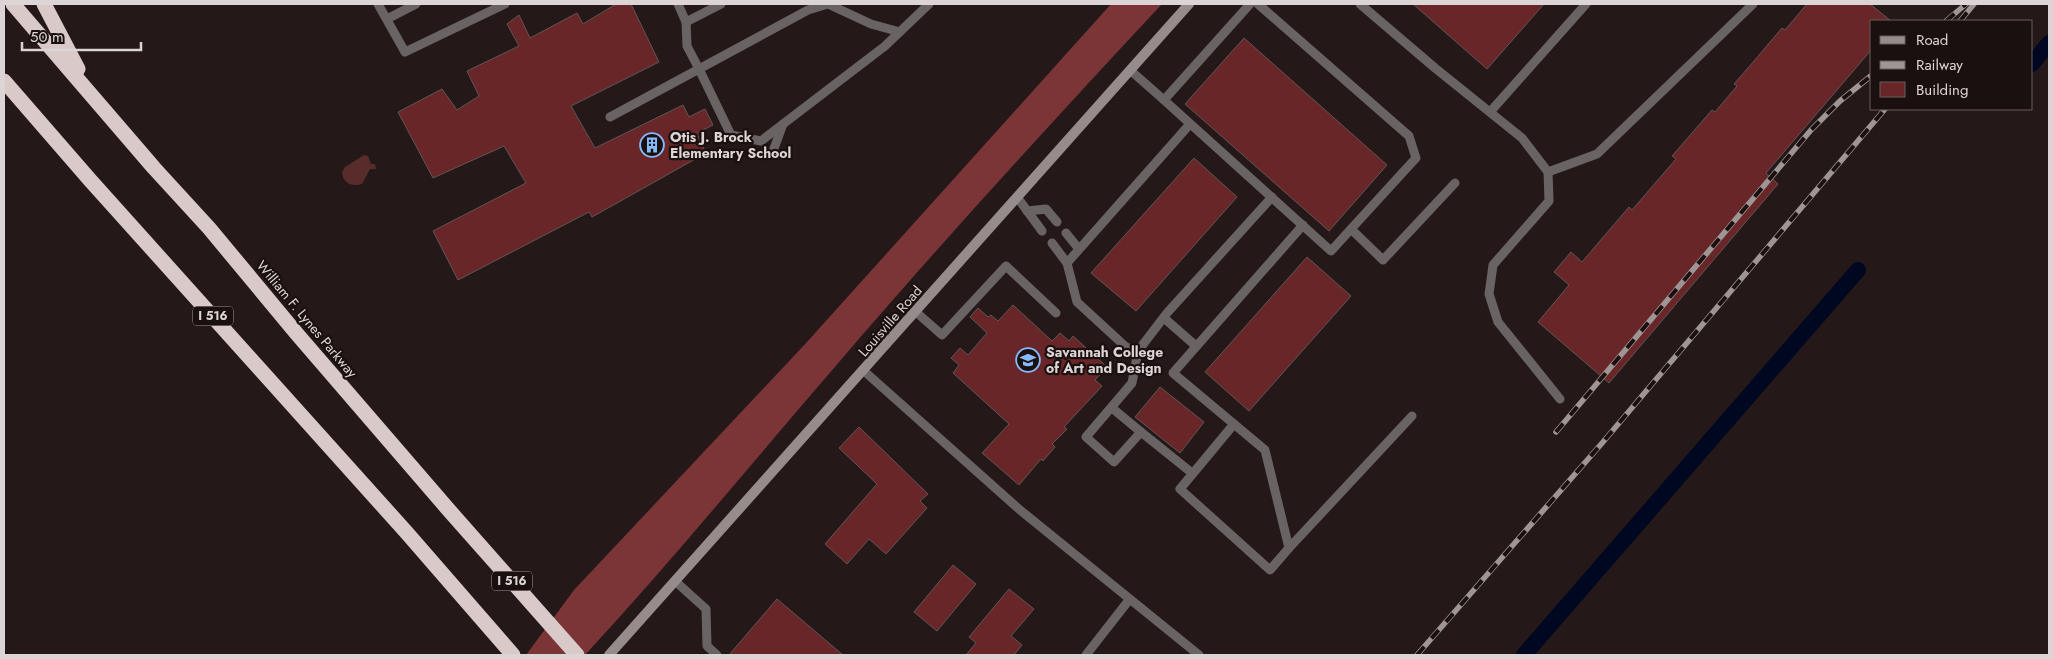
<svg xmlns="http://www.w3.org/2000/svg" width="2053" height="659" viewBox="0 0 2053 659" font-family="Jost,sans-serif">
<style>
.green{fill:#592c2c}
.forest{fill:#7b3537}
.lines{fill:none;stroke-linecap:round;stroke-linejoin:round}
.canal{stroke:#000720;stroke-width:16}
.building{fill:#692628;stroke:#625554}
.lane{stroke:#6a6363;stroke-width:9}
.secondary{stroke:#978c8c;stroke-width:10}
.highway{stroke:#d9c9c8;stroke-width:15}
.rail-casing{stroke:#9e9595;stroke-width:5.5}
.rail{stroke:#1a100f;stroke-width:4;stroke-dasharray:11;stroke-linecap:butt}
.labels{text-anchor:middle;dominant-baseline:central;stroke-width:4.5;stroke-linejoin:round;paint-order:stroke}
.shield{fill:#1a100f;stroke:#a29a9a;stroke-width:1}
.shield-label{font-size:12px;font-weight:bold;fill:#ddd5d5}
.poi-label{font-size:14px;font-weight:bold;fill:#ddd5d5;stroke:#1a100f;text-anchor:start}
.street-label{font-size:14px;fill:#ddd5d5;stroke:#1a100f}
</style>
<rect width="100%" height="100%" fill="#241918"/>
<path class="green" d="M364 155 368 156 371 164H375L376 169H370L362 184C351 187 343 183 342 172L345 167Z"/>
<path class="forest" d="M1111 4H1162C1051 123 940 244 834 368 751 464 671 562 585 655H526L574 590 807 342Z"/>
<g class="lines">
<g class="canal">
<polyline points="2032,64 2049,43"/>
<polyline points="1524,655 1858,270"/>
</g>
</g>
<g class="building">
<polygon points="616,4 631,4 659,62 571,106 595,148 683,105 689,117 705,109 713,125 697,133 706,153 592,217 589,212 458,280 433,231 526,183 504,146 433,178 398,112 442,89 457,110 479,96 467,71 519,46 507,24 519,15 530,38 577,13 583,24"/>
<polygon points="1413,4 1544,4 1487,69"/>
<polygon points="1807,4 1870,4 1891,21 1872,21 1872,49 1766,173 1778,184 1609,383 1538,322 1569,285 1554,272 1571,252 1582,262 1629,207 1632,210 1676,159 1672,156 1712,110 1715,112 1737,86 1734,84 1748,68 1782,28 1785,30"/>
<polygon points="1244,38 1387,165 1329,231 1185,104"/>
<polygon points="1194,158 1237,197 1136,311 1091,273"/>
<polygon points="1307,257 1351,296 1249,411 1205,372"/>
<polygon points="1013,305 1052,341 1060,333 1069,341 1073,336 1107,367 1095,380 1102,386 1064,427 1067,429 1052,444 1055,447 1043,461 1041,459 1019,485 982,453 1009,424 953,373 959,365 951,358 960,348 968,355 987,333 970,317 978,308 988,317 991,315 998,321"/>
<polygon points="1160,387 1204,422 1180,453 1135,417"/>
<polygon points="859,427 928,494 920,501 927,508 886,554 869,539 847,564 825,544 877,484 839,448"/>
<polygon points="953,565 976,584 937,631 914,612"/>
<polygon points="1009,589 1034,609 1011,636 1022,645 1014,655 966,655 976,643 969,637"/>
<polygon points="777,599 843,655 729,655"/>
</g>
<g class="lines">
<g class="lane">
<polyline points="378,4 405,52 505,4"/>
<polyline points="678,4 686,22 721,4"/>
<polyline points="1250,4 1164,100 1331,251 1351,229"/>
<polyline points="1258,4 1409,136 1416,158 1351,229 1383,260 1455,183"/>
<polyline points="1360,4 1435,68 1522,138 1548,172 1549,201 1493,265 1489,294 1498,322 1560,399"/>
<polyline points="387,19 416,4"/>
<polyline points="900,32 871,24 828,4 808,10 699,69 731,135 761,141 885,46 929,4"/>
<polyline points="1130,70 1164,100"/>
<polyline points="1490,112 1586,4"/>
<polyline points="610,117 699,69 687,46 686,22"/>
<polyline points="772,154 783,124"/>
<polyline points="1548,172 1597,154 1753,4"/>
<polyline points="1017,197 1042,231"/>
<polyline points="1027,211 1046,209 1057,222"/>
<polyline points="1303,225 1173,373 1265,450 1289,548 1412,416"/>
<polyline points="1066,233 1079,249"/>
<polyline points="1052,243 1067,263 1190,124"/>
<polyline points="1067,263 1077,302 1126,347 1138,351"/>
<polyline points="916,312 942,335 1006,266 1056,313"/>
<polyline points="1164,318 1196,346"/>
<polyline points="864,371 1020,510 1199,655"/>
<polyline points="1112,408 1141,432 1114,462 1086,437 1132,383 1138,351 1167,313 1272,197"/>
<polyline points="1234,424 1180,489 1270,570 1289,548"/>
<polyline points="1141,432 1192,473"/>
<polyline points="675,581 706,609 707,646 717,655"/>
<polyline points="1086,655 1129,600"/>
</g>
<polyline class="secondary" points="609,655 1189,4"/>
<g class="highway">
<polyline points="13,4 154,168 209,228 297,334 447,508 577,655"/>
<polyline points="44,4 78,69"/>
<polyline points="4,81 90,180 407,533 513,655"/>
</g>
<g class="rail-casing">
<g id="rail">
<polyline points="1946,21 1966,4"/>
<polyline points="1960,21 1974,4"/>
<polyline points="1556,432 1811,130 1840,101 1872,75"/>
<polyline points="1417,655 1603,442 1885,109"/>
</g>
</g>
<use href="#rail" class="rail"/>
</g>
<defs>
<g id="building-ring" transform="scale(1.25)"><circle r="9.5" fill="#1a100f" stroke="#86bbfb" stroke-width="1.5"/><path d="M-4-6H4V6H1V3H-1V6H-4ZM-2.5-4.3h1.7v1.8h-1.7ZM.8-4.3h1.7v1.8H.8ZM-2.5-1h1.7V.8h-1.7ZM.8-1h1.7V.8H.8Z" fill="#86bbfb"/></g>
<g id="university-ring" transform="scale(1.25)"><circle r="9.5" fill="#1a100f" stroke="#86bbfb" stroke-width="1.5"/><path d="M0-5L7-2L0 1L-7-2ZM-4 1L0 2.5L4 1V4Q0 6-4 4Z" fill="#86bbfb"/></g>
</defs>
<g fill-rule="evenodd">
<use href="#building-ring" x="652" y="145"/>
<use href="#university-ring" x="1028" y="360"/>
</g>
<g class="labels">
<g class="shield">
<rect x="193" y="306.5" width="40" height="19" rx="4"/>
<rect x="492" y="571.5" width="40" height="19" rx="4"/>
</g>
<g class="shield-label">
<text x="213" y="316">I 516</text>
<text x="512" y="581">I 516</text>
</g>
<g class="poi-label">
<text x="670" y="137">Otis J. Brock<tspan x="670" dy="16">Elementary School</tspan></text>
<text x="1046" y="352">Savannah College<tspan x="1046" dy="16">of Art and Design</tspan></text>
</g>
<g class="street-label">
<text transform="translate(307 319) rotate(50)">William F. Lynes Parkway</text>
<text transform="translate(890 321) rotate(-49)">Louisville Road</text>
</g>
</g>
<rect width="2053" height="659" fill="none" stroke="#ddd5d5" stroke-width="10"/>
<rect x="1870" y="20" width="162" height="90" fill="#1a100f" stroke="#685f5e"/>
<rect x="1880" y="36" width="25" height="8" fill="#978c8c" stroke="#685f5e"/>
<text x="1916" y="45" font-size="15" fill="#ddd5d5">Road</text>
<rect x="1880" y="61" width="25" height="8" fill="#9e9595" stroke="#685f5e"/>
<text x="1916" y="70" font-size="15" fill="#ddd5d5">Railway</text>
<rect x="1880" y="82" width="25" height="15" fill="#692628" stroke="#685f5e"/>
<text x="1916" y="95" font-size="15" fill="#ddd5d5">Building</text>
<path d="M22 42v8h119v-8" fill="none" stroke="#ddd5d5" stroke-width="2.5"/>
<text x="30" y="42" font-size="15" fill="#ddd5d5" stroke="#1a100f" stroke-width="4" paint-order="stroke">50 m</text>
</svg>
